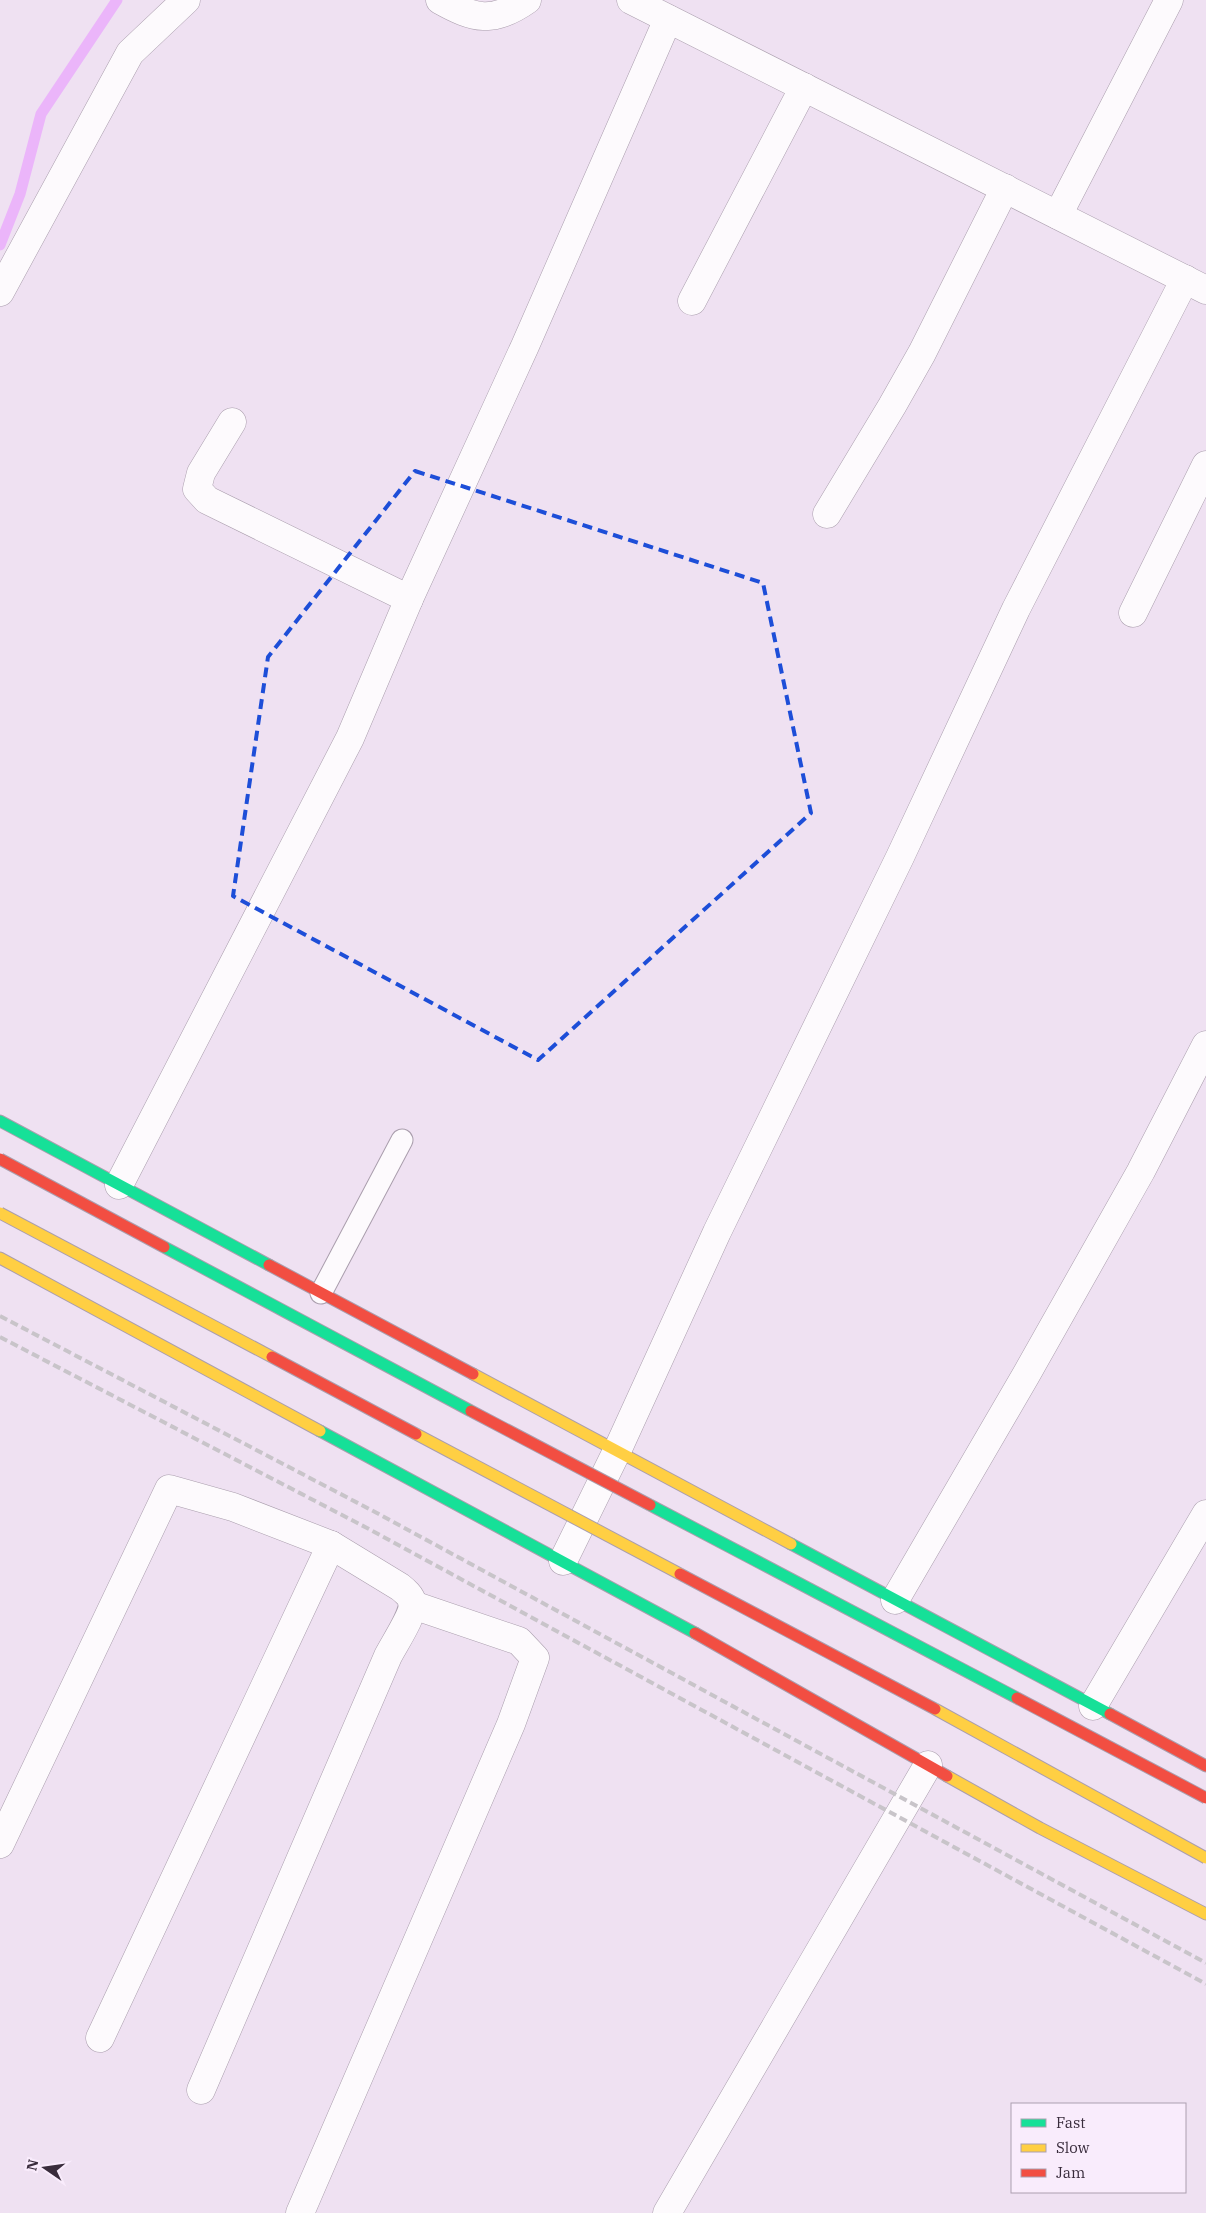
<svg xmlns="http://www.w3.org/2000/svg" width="1206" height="2213" viewBox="0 0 1206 2213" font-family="'IBM Plex Serif',serif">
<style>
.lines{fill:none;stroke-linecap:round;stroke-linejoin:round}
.stream{stroke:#ebb5fa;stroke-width:11}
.lane-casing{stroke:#aa9ead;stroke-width:23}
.street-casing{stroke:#aa9ead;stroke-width:29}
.fast-casing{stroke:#aa9ead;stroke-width:13}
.slow-casing{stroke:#aa9ead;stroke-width:13}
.jam-casing{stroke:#aa9ead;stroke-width:13}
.lane{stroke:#fdfafd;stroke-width:21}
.street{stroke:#fdfafd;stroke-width:28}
.fast{stroke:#16e098;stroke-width:11}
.slow{stroke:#ffcf43;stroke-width:11}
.jam{stroke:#f24e42;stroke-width:11}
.rail{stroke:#c8c4c9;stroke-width:4;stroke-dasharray:8 4;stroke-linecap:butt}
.fast-bridge-casing{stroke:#aa9ead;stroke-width:13;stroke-linecap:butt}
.slow-bridge-casing{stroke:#aa9ead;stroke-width:13;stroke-linecap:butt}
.jam-bridge-casing{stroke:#aa9ead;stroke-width:13;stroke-linecap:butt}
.fast-bridge{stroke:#16e098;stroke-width:11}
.slow-bridge{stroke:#ffcf43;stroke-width:11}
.jam-bridge{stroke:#f24e42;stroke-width:11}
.marked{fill:none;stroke:#1d4ed8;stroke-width:4;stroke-dasharray:10 6;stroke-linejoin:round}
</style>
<rect width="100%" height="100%" fill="#efe1f2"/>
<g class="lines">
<polyline class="stream" points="0,245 20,194 41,114 117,0"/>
<g class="lane-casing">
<polyline id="lane" points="321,1293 402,1140"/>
</g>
<g class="street-casing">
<g id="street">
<path d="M440 0C474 19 493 24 527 0"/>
<polyline points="631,0 1206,290"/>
<polyline points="1058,215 1169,0"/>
<polyline points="0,292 130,53 186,0"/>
<polyline points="692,301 804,87"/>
<polyline points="232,422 201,473 197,489 207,500 409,599"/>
<polyline points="827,514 892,406 922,353 1005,188"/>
<polyline points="1133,613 1206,465"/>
<polyline points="119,1185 350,738 409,599 525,346 668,19"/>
<polyline points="563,1561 617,1451 717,1232 900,857 1016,609 1185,279"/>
<polyline points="895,1600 1026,1375 1141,1171 1206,1045"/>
<polyline points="1093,1706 1206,1514"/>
<path d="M0 1844 169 1489 233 1507 331 1545 400 1587C405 1591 411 1596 412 1602 415 1613 394 1644 388 1656L201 2090"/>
<polyline points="100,2038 331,1545"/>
<polyline points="300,2213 511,1724 535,1658 519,1641 413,1605"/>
<polyline points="667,2213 928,1765"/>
</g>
</g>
<g class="fast-casing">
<g id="fast">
<polyline points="0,1121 269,1265"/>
<polyline points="320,1431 695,1633"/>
<polyline points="791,1544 1110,1714"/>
</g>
</g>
<g class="slow-casing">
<g id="slow">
<polyline points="0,1258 320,1431"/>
<polyline points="473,1374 791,1544"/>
<polyline points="947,1776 1040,1828 1206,1914"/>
</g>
</g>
<g class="jam-casing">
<g id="jam">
<polyline points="269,1265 473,1374"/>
<polyline points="695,1633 947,1776"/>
<polyline points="1110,1714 1206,1766"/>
</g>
</g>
<use href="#lane" class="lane"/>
<use href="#street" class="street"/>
<use href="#fast" class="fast"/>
<use href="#slow" class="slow"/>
<use href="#jam" class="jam"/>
<g class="rail">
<polyline points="0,1316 375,1512 1206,1963"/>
<polyline points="0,1337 367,1528 1206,1984"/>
</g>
<g class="fast-bridge-casing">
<g id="fast-bridge">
<polyline points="164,1247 471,1411"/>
<polyline points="650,1505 1017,1698"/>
</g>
</g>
<g class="slow-bridge-casing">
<g id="slow-bridge">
<polyline points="0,1213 272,1357"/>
<polyline points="416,1434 680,1574"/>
<polyline points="935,1709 1206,1858"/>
</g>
</g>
<g class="jam-bridge-casing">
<g id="jam-bridge">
<polyline points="0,1159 164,1247"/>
<polyline points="272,1357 416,1434"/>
<polyline points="471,1411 650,1505"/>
<polyline points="680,1574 935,1709"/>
<polyline points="1017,1698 1206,1798"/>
</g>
</g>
<use href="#fast-bridge" class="fast-bridge"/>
<use href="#slow-bridge" class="slow-bridge"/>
<use href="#jam-bridge" class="jam-bridge"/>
</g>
<path class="marked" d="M415 471 763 583 811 813 538 1060 233 896 268 657Z"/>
<rect x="1011" y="2103" width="175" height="90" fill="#f9ecfc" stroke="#ac9faf"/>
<rect x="1021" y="2119" width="25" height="8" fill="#16e098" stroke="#ac9faf"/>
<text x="1056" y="2128" font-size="15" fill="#392c3c">Fast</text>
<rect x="1021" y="2144" width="25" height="8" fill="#ffcf43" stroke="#ac9faf"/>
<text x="1056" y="2153" font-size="15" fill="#392c3c">Slow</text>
<rect x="1021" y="2169" width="25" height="8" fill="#f24e42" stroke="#ac9faf"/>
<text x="1056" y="2178" font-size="15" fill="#392c3c">Jam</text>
<g transform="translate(45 2168) rotate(283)" stroke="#f9ecfc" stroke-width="4" paint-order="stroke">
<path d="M0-4L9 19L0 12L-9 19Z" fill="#392c3c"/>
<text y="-8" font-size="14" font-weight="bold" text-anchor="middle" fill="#392c3c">N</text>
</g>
</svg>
